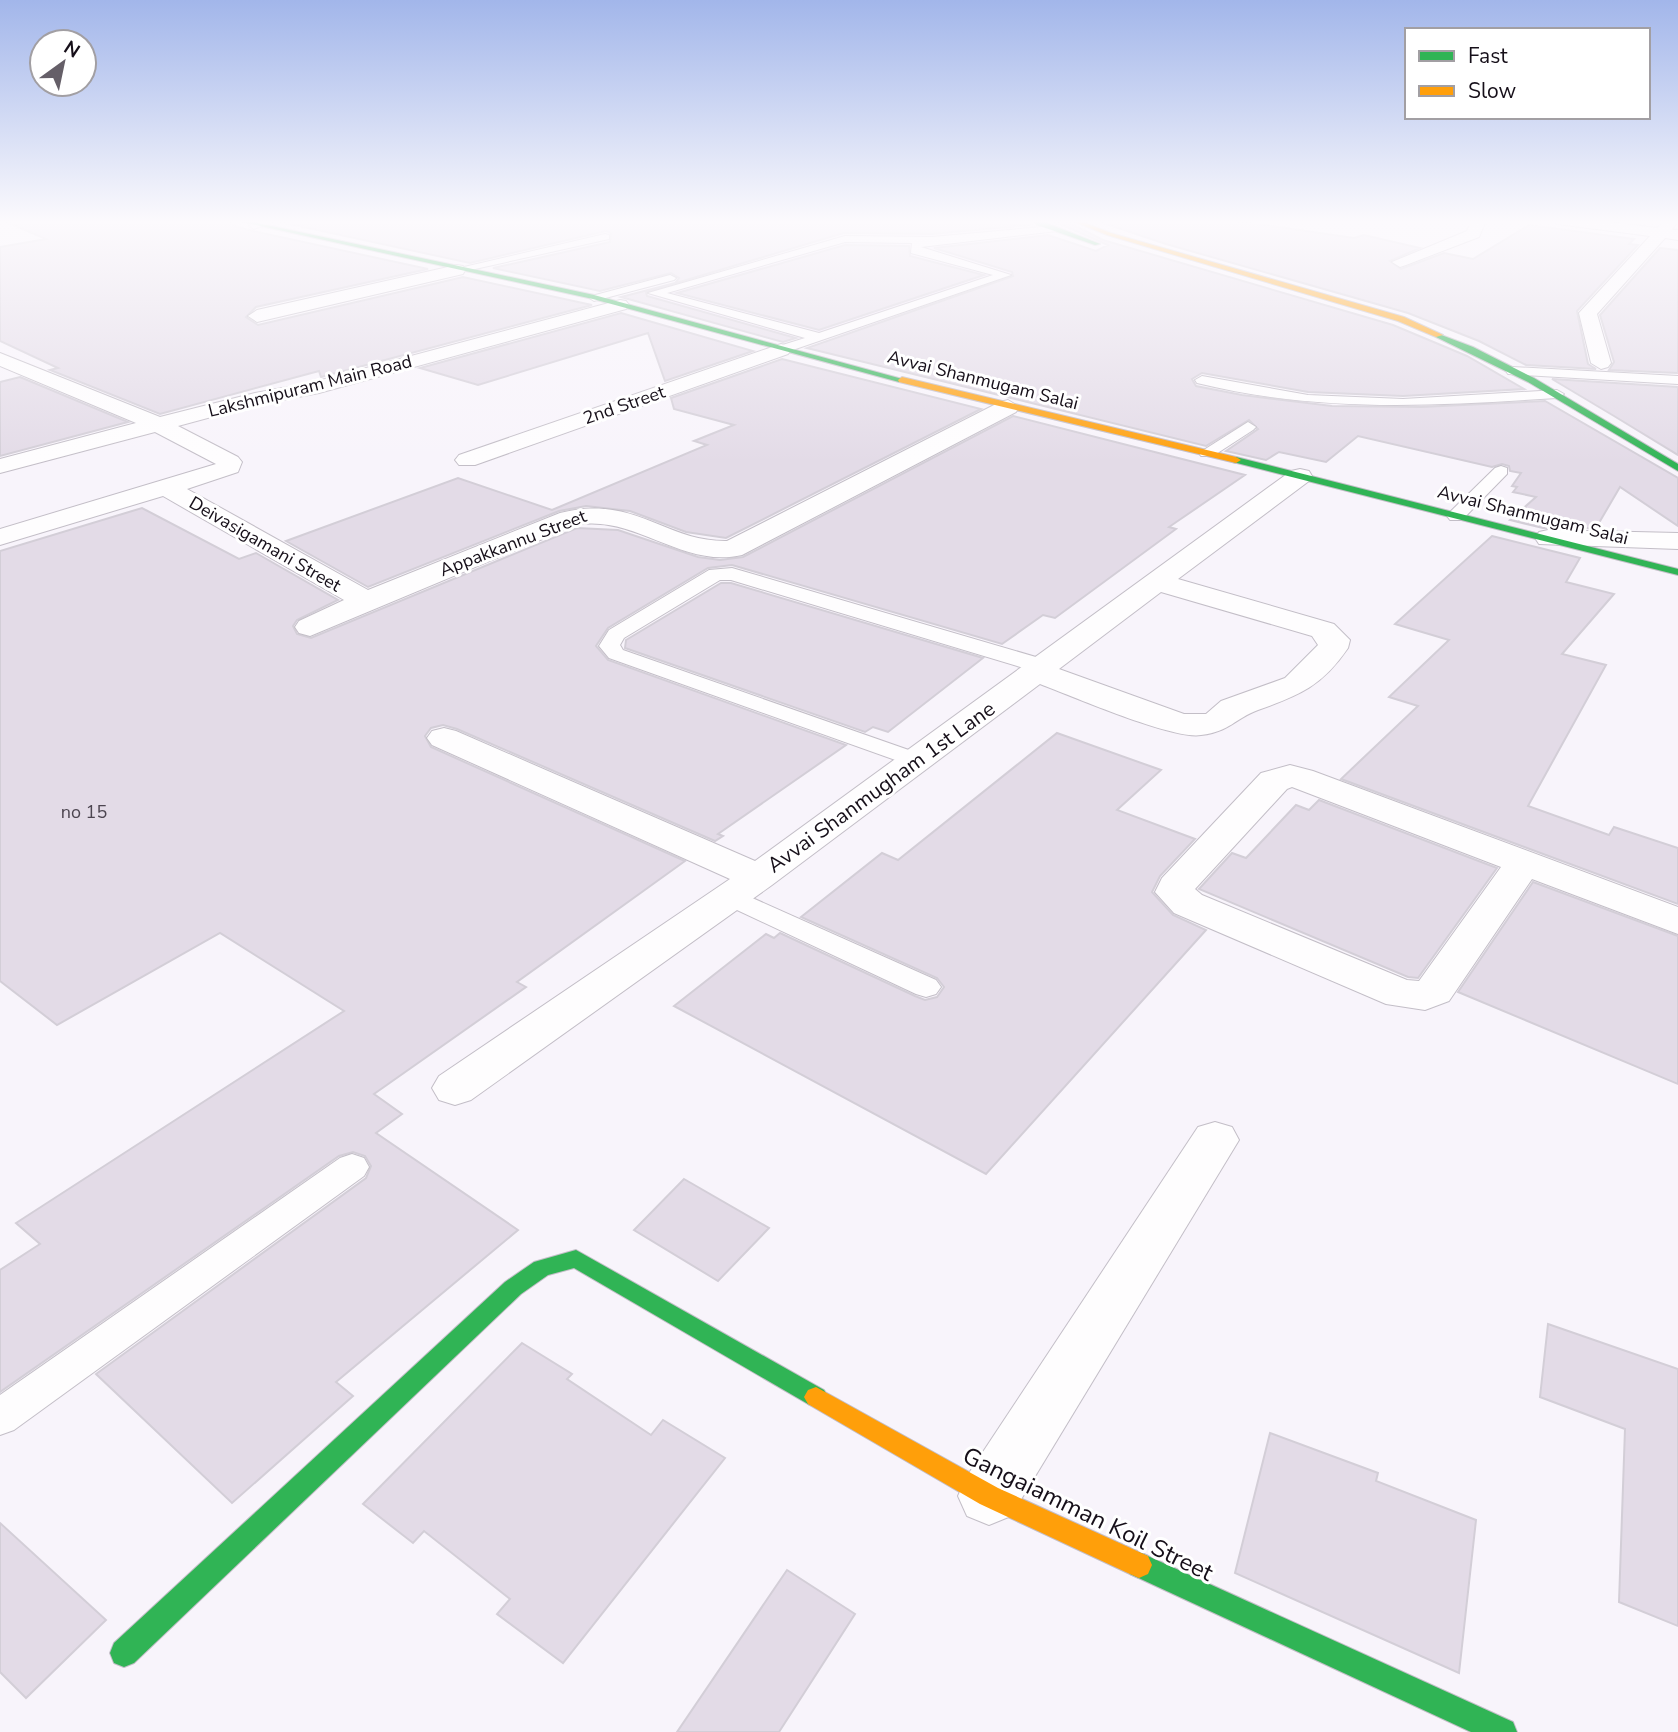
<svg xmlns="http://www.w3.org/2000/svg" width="1678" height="1732" viewBox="0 0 1678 1732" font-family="'Nunito Sans',sans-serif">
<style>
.built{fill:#f5ebfb}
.building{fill:#e3dbe7;stroke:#d3ced7;stroke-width:2}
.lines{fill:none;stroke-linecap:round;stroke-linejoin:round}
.lane-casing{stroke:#c3bec7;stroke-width:2}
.street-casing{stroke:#c3bec7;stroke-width:2}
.fast-casing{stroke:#c3bec7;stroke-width:2}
.slow-casing{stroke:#c3bec7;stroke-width:2}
.lane{fill:#fefdfe;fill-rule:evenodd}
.street{fill:#fefdfe;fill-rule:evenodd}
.fast{fill:#30b455;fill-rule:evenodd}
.slow{fill:#ff9f0a;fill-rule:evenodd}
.labels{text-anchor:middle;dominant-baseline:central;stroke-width:6;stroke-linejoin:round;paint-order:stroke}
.far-street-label{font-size:18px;fill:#160f19;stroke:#fff}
.number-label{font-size:18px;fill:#4c4550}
.street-label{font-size:21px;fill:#160f19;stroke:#fff}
.near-street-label{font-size:24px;fill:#160f19;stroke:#fff}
</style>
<rect width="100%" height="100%" fill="#f8f4fb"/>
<polygon class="built" points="1002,227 1027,233 941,252 1027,274 816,343 642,297 853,238"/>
<g class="building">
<polygon points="2,220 227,220 235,226 253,231 428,269 256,307 246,317 258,325 463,277 592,305 321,377 319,371 160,414 50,370 58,368 0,341 0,247 46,239"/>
<polygon points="282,220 1026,220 1030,225 932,234 844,233 646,292 647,296 796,338 783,342 621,297 675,283 679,278 671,273 600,291 493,268 610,242 611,233 606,231 470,263 280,222"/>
<polygon points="1051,220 1064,220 1103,240 1393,325 1467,356 1524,389 1403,396 1308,392 1202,373 1192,379 1196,386 1242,395 1332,406 1421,407 1545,401 1678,478 1678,526 1620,487 1596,528 1543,528 1510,520 1536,497 1513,492 1517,487 1512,486 1521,473 1510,471 1509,466 1502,464 1492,467 1358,436 1326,462 1279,452 1266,460 1226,451 1258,429 1249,420 1206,446 807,348 1013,276 1012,272 934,248 1048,235 1096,251 1108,245"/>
<polygon points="1094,220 1230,220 1354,238 1364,235 1420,248 1390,261 1401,269 1444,253 1473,259 1529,225 1634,239 1629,244 1638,245 1577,311 1588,364 1596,369 1526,365 1479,341 1408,313 1166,244"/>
<polygon points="845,245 909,246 910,256 984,275 819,330 677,293"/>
<polygon points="1660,248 1678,250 1678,373 1609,370 1614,362 1600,315"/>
<polygon points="621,313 753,351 665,381 648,333 478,385 420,368"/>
<polygon points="782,359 981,409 726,538 686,532 630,511 586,506 559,511 368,587 286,541 458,478 552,510 707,445 694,441 734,425 674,409 671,398"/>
<polygon points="20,377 128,422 0,456 0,382"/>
<polygon points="1552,379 1678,387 1678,455 1614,416"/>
<polygon points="1013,416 1245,475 1169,527 1176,529 1055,618 1043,615 1002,644 732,565 708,568 608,628 596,646 608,660 846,745 718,834 723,836 715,841 457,729 443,725 431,728 425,736 431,747 685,861 517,982 526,987 374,1094 402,1114 376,1133 518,1230 336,1382 353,1396 232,1503 96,1374 366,1178 371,1166 365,1156 353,1152 339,1156 0,1392 0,1270 40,1244 16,1223 344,1011 220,933 57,1025 0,981 0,551 142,508 239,559 256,553 338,600 297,620 293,626 297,634 311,638 577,528 618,530 698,557 720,560 743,557"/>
<polygon points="1492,536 1580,558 1566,582 1614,594 1562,654 1606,665 1528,806 1609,835 1614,827 1678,848 1678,904 1341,779 1418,706 1389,697 1449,640 1395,624"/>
<polygon points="721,583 731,583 983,658 888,732 873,727 865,732 625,648 626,640"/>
<polygon points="1057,733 1161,770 1117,810 1195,839 1160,876 1152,892 1173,915 1206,930 986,1174 674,1006 766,934 774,938 780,933 915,996 925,1000 937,997 944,987 937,978 801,917 882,853 898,860"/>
<polygon points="1319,800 1497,868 1418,978 1408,977 1199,889 1232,853 1246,858 1296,805 1309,810"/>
<polygon points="1533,882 1678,936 1678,1084 1458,992"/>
<polygon points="684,1179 769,1228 718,1281 634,1230"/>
<polygon points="1548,1324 1678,1369 1678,1626 1619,1602 1625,1429 1540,1397"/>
<polygon points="522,1343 572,1374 567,1379 651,1435 663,1420 725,1458 563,1663 497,1614 510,1599 424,1531 413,1543 363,1504"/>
<polygon points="1270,1433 1378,1473 1376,1481 1476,1520 1459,1673 1235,1573"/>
<polygon points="0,1523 106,1620 26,1698 0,1672"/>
<polygon points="787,1570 855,1614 779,1732 677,1732"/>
</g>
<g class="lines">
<g class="lane-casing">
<g id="lane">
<polygon points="263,220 279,220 254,229 249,226"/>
<path d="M1053 226 1058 229 1057 231 921 247 1011 275 781 354 776 353V347L805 338 648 293 845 236 932 237ZM845 242 912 243 911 253 993 275 819 333 667 293Z"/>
<polygon points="605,234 609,235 609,239 457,273 451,270"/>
<polygon points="670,275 676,278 674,280 594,301 588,297"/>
<polygon points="1513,367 1678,376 1678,384 1508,374 1506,371"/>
<path d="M1202 376 1308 395 1403 399 1557 390 1564 394 1557 398C1432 406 1320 413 1197 383L1195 380Z"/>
<polygon points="1248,422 1256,427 1253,430 1213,456 1201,456 1199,453"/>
<polygon points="1501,466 1507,468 1507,474 1462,520 1450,520 1447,516 1450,512 1495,468"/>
<polygon points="732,568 1053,662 1056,667 1045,673 1037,672 731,580 720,580 624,638 620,645 623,650 923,755 927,760 923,765 915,767 609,658 599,646 609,630 709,570"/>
<polygon points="730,888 936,980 941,987 936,994 926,997 916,994 720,902 717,896 720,890"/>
<polygon points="352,1154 364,1158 369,1167 364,1176 14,1430 0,1435 0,1395 340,1158"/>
</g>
</g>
<g class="street-casing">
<g id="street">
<polygon points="1472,220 1486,220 1479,237 1406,265 1400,267 1392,262 1467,231"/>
<polygon points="1550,220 1593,220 1657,228 1665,220 1678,220 1672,230 1678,230 1678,240 1665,238 1597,314 1611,363 1608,367 1601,369 1591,363 1579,313 1650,236 1557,224"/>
<polygon points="457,265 463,266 465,270 463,274 257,322 248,316 257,310"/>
<path d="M620 300 626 301 629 305 626 309 319 393 256 405 178 426 238 457 242 462 238 472 187 489 368 590 560 513C636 494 664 542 727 541L1000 402 1008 400 1019 407 1016 412 742 555C682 569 635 514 576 525L310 636 299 633 295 627 299 621 344 600 163 496 0 545V529L216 464 155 432 0 473V459L136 423 0 366V353L160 417 255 393 310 383Z"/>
<polygon points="781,344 788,346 791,350 788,354 475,465 459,465 455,460 459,455"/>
<path d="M1300 469 1309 471 1312 476 1309 481 1178 579 1334 624 1350 640 1348 648C1322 686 1300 695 1258 710 1234 719 1231 731 1201 735 1173 740 1072 696 1040 684L772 885 471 1100 455 1105 439 1100 432 1088 439 1076 730 879 432 745 427 738 432 731 444 728 456 731 755 861 1291 471ZM1161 592 1312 636 1318 645 1285 678 1221 701 1206 714H1184L1059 669Z"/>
<polygon points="1548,530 1678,533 1678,549 1539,544 1535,538 1539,532"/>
<path d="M1290 765 1313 771 1678 907V934L1532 879 1449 1001 1425 1010 1386 1004 1174 913 1155 892 1162 878 1261 773ZM1292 787 1501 867 1419 981 1407 980 1202 895 1195 889 1287 789Z"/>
<polygon points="1215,1122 1232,1127 1239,1140 1011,1516 989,1525 967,1516 958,1496 967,1476 1198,1127"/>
</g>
</g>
<g class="fast-casing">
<g id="fast">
<polygon points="233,220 244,220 594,295 906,380 899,382 593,299"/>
<polygon points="1033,220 1039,220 1100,244 1095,245 1037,225"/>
<polygon points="1436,333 1473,347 1534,378 1678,464 1678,471 1528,382 1436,337"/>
<polygon points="1236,457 1678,569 1678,575 1233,462 1231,460"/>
<polygon points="576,1250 824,1390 828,1397 824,1404 816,1407 808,1404 574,1268 548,1275 521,1294 134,1663 124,1667 114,1663 110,1653 114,1643 505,1282 534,1262"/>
<polygon points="1139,1552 1513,1722 1517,1732 1471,1732 1130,1574 1126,1565 1130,1556"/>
</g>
</g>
<g class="slow-casing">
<g id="slow">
<polygon points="1070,220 1078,220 1111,233 1404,317 1443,335 1436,337 1398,321 1107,235"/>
<polygon points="902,377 1236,457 1241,460 1236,463 899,382 898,380"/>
<polygon points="816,1387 998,1488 1148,1556 1152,1565 1148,1574 1139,1578 1130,1574 980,1504 808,1404 804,1397 808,1390"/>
</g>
</g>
<use href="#lane" class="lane"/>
<use href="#street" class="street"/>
<use href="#fast" class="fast"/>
<use href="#slow" class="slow"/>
</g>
<linearGradient id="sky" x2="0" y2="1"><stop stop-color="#a2b6ea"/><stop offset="0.48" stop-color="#fcfafd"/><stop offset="1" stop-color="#fcfafd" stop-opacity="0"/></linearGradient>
<rect width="1678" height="462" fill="url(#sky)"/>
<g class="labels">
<g class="far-street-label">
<text transform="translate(983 380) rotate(14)">Avvai Shanmugam Salai</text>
<text transform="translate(310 386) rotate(-14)">Lakshmipuram Main Road</text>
<text transform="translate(624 405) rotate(-19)">2nd Street</text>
<text transform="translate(1533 515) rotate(14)">Avvai Shanmugam Salai</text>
<text transform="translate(513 543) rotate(-21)">Appakkannu Street</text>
<text transform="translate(265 544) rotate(30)">Deivasigamani Street</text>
</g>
<g class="number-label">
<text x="84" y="812">no 15</text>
</g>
<g class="street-label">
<text transform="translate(881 787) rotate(-36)">Avvai Shanmugham 1st Lane</text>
</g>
<g class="near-street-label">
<text transform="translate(1088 1514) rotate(26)">Gangaiamman Koil Street</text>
</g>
</g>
<rect x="1405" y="28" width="245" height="91" fill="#ffffff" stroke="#a29fa3" stroke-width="2"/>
<rect x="1419" y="51" width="35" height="10" fill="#30b455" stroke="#a29fa3" stroke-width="2"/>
<text x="1468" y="63" font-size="21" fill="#160f19">Fast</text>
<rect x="1419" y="86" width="35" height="10" fill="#ff9f0a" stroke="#a29fa3" stroke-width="2"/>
<text x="1468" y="98" font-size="21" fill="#160f19">Slow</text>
<g transform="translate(63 63) rotate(33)"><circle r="33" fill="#ffffff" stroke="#a29fa3" stroke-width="2"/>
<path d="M0-5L12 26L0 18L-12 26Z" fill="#655f68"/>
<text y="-10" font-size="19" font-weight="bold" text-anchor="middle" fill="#160f19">N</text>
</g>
</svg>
